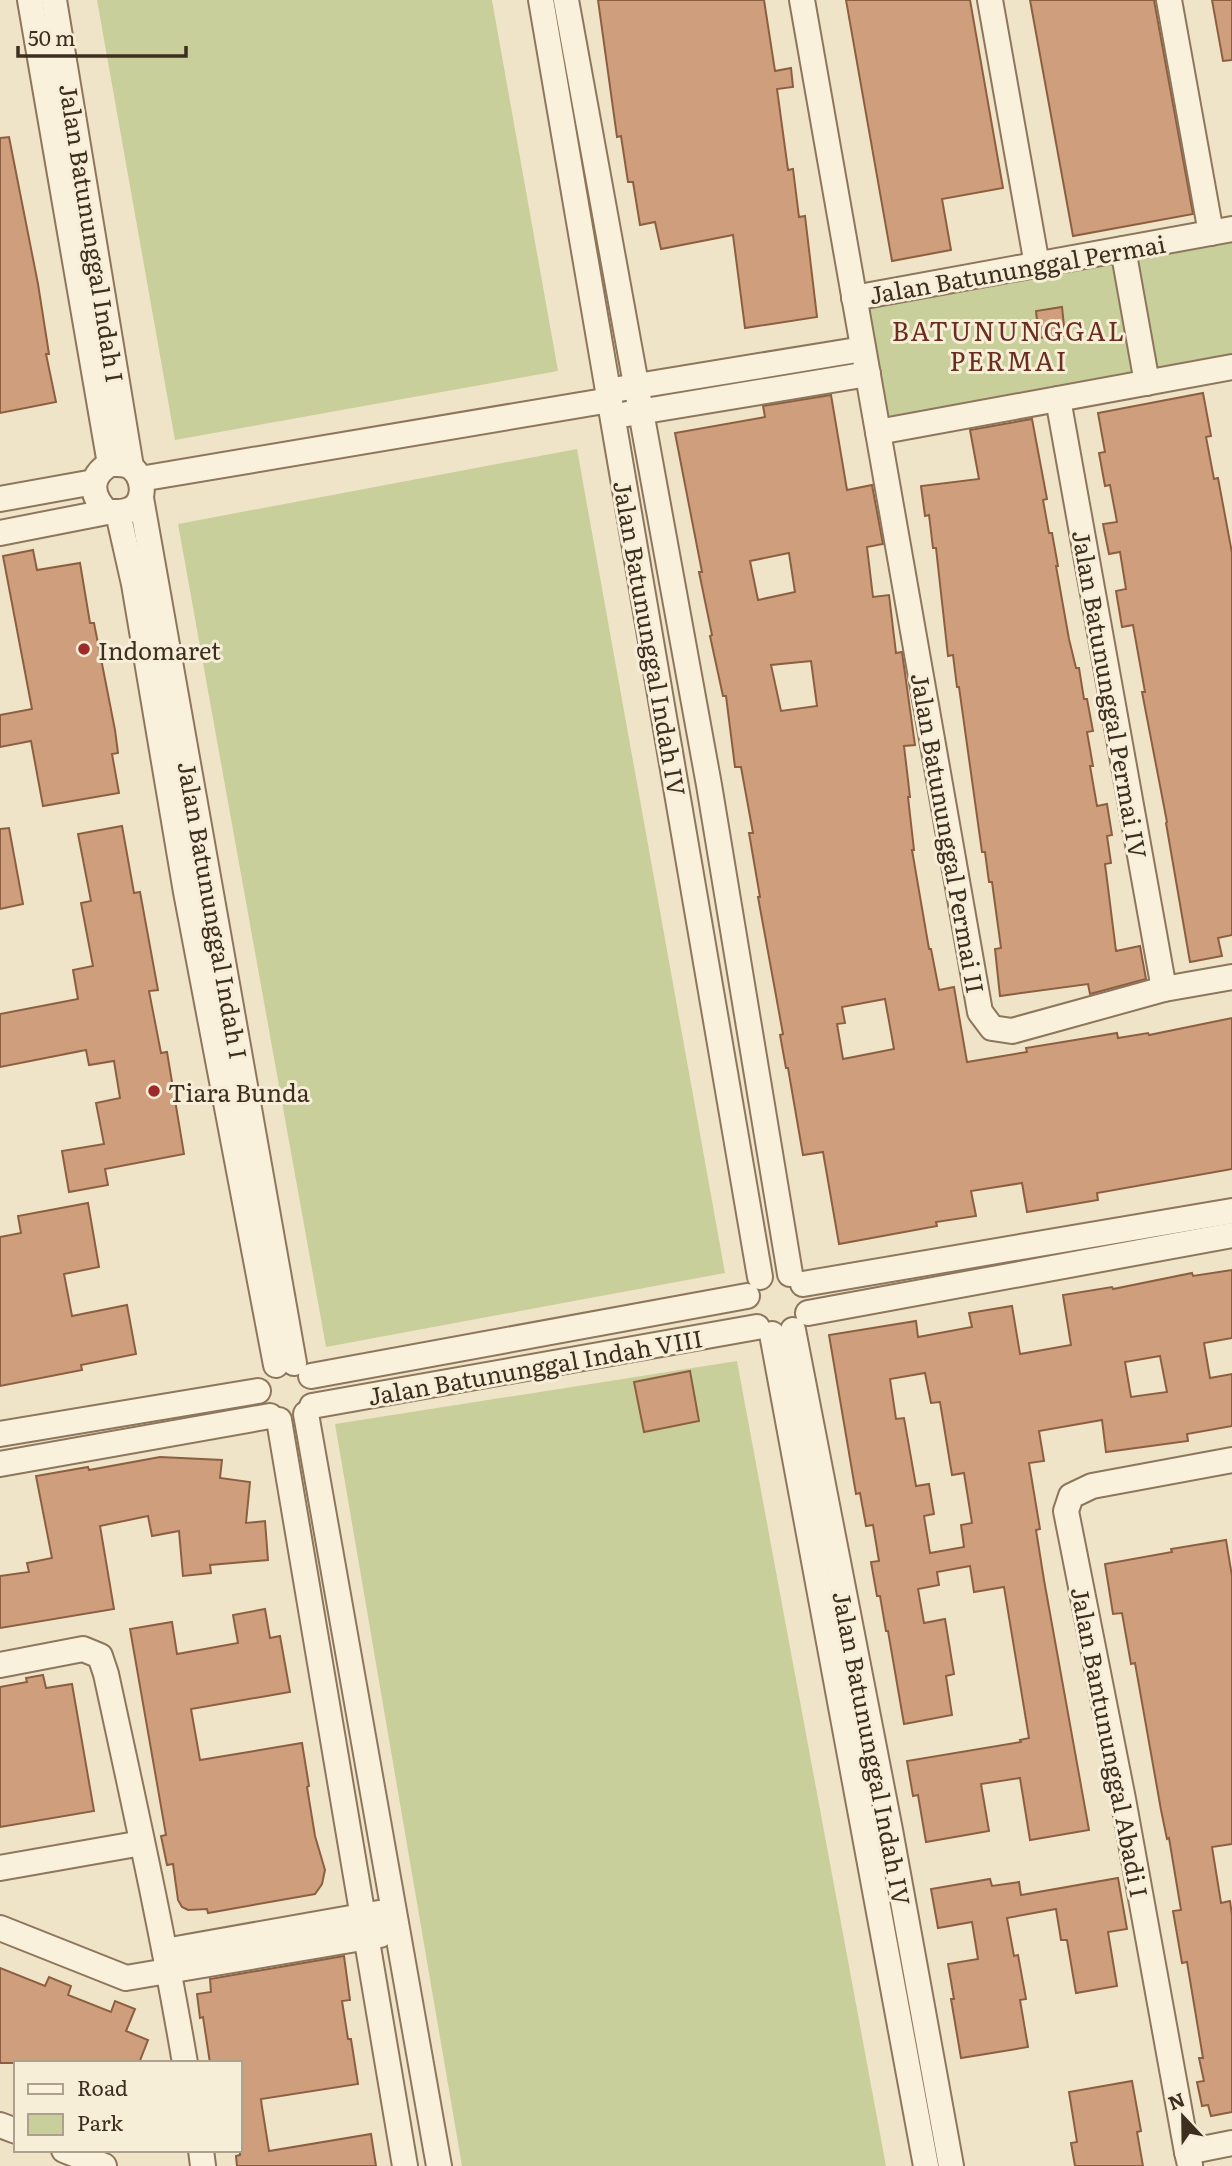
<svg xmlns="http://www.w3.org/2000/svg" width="1232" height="2166" viewBox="0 0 1232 2166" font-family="Literata,serif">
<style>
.green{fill:#c9cf9b}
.building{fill:#cf9f7d;stroke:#8d5f41;stroke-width:2;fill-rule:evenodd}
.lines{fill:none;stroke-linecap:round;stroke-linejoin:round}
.minor-casing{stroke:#8d765c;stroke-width:28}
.minor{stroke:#faf1dc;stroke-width:24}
.poi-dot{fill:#9e2a2b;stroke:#f7eed8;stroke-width:2.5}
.labels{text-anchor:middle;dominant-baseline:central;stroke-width:6;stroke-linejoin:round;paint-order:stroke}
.street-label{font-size:24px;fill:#3d2e20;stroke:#f7eed8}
.poi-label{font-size:24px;fill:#3d2e20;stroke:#f7eed8;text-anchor:start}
.neighbourhood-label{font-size:26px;letter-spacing:2px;fill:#6b2e1e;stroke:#f7eed8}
</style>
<rect width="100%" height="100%" fill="#f0e4c8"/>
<g class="green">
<polygon points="97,0 492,0 558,371 175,440"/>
<polygon points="1232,234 1232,362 880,428 858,299"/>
<polygon points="577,449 725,1273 326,1347 178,524"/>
<polygon points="737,1361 886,2166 462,2166 335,1424"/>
</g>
<g class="building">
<polygon points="598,0 764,0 775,71 791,68 793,87 777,89 788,170 793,169 799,217 805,216 817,317 745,328 733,235 661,249 655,222 640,225 633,182 628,182 621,136 617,137"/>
<polygon points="846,0 970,0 1003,188 942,199 951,250 892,261"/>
<polygon points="1030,0 1154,0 1193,214 1073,236"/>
<polygon points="1212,0 1232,0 1232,60 1223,61"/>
<polygon points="9,137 38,284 49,354 46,354 56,402 0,413 0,138"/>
<polygon points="1062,307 1065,335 1039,338 1036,311"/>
<polygon points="1203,393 1211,436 1206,437 1214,479 1218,478 1232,553 1232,935 1218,938 1222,956 1190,962 1166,823 1167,822 1142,692 1145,692 1133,625 1122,627 1116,591 1126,589 1120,552 1109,554 1103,524 1117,522 1110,485 1105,486 1099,453 1105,452 1098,413"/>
<path d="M831 395 847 490 872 485 883 544 867 547 873 597 889 595 896 653 902 652 915 745 904 746 910 797H908L914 850H912L929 949H931L939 990 954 987 967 1062 1027 1052 1026 1048 1081 1039 1117 1033 1118 1038 1148 1033 1149 1035 1232 1018V1169L1097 1193 1098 1200 1027 1212 1022 1183 971 1191 976 1216 936 1222 937 1226 839 1244 823 1152 803 1155 788 1068H786L780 1035 783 1034 758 897H760L749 833H753L741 767H735L726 696H723L710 636 712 635 699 572H702L675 433 765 417 763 406ZM789 553 795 592 758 600 750 561ZM811 661 817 706 781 711 771 665ZM885 999 894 1049 843 1059 837 1024 845 1023 842 1007Z"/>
<polygon points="1032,419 1047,499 1043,500 1049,533 1052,533 1058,566 1056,566 1069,639 1076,668 1079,668 1084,699 1087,699 1093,731 1087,732 1093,766 1090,766 1097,806 1107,804 1112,835 1107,836 1111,863 1105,864 1116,951 1140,946 1146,979 1090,994 1088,984 1000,996 995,949 1001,948 992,882 989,882 985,852 982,852 959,687 957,687 953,655 948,656 936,548 933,548 929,515 925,516 921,486 979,479 970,430"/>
<polygon points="33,550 37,570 80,563 90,623 94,623 115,730 118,753 112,754 119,793 43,806 31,741 0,747 0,715 32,709 3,556"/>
<polygon points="122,826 134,893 140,892 158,990 149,991 161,1053 167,1052 184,1154 105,1169 108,1185 69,1192 62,1151 104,1144 96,1103 120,1098 114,1061 89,1065 86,1050 0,1067 0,1014 78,999 73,970 93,966 81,903 91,901 78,834"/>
<polygon points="9,828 23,904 0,909 0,829"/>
<polygon points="88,1203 99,1267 64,1274 72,1316 127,1305 136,1354 81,1365 82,1370 0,1386 0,1237 21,1233 18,1216"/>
<path d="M1232 1270V1338L1204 1343 1210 1378 1232 1374V1426L1187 1434 1188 1441 1106 1452 1102 1420 1039 1431 1044 1461 1029 1463 1040 1529 1036 1530 1044 1580 1089 1830 1030 1840 1020 1778 981 1784 989 1831 926 1842 918 1795 913 1796 907 1761 1021 1742 1020 1740 1029 1738 1004 1587 974 1592 970 1566 937 1572 939 1585 918 1589 924 1623 945 1619 954 1674 946 1676 952 1715 904 1724 888 1631H886L880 1596H877L871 1562 879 1561 873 1525 866 1526 860 1493 856 1494 829 1335 916 1321 918 1337 972 1327 969 1313 1012 1306 1020 1354 1071 1345 1063 1295 1112 1287 1113 1289 1192 1273 1193 1276ZM1160 1356 1167 1392 1131 1397 1125 1362ZM925 1373 931 1403 940 1402 952 1475 964 1473 972 1523 961 1525 964 1547 930 1553 924 1516 934 1514 929 1484 916 1486 904 1418 896 1419 890 1379Z"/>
<polygon points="690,1371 699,1421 644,1432 634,1382"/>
<polygon points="160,1457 222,1460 220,1478 250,1482 246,1523 265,1521 268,1560 210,1565 211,1573 183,1576 179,1531 152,1536 148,1516 100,1526 114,1609 0,1628 0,1576 29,1572 27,1563 52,1558 36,1476 88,1467 89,1470"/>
<polygon points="1226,1540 1232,1576 1232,1844 1212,1847 1221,1903 1230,1901 1232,1915 1232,2112 1211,2116 1208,2105 1202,2106 1197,2082 1204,2081 1199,2058 1203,2058 1187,1962 1182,1963 1173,1911 1181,1910 1169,1838 1167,1839 1161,1810 1135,1663 1131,1664 1122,1613 1113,1614 1105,1564 1172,1552 1171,1549"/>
<polygon points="265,1609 270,1638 280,1636 290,1692 191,1709 200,1760 302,1743 309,1786 307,1787 315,1836 325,1870 322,1884 315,1894 208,1913 207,1909 188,1910 182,1907 178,1900 173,1864 167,1865 161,1836 166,1835 130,1629 172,1622 177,1654 238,1643 233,1615"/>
<polygon points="43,1675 46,1688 72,1684 94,1811 0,1827 0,1687 27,1682 26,1678"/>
<polygon points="1118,1878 1127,1929 1108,1932 1117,1986 1076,1993 1067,1940 1061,1940 1056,1909 1007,1918 1014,1956 1018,1955 1026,1999 1020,2000 1028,2047 961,2058 951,1999 954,1999 948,1964 978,1959 972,1922 938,1928 931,1889 990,1879 992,1886 1019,1882 1021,1895"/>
<polygon points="344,1956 350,2000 342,2001 348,2039 351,2039 358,2084 261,2099 262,2107 269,2151 371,2134 376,2166 237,2166 236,2156 240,2155 240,2063 210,2063 203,2017 200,2018 197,1994 211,1992 210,1979"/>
<polygon points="0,1968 45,1986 49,1977 71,1986 68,1995 111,2012 115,2001 135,2009 126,2031 148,2040 139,2063 0,2063"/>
<polygon points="1132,2081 1141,2131 1137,2132 1143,2166 1075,2166 1071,2143 1077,2142 1069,2092"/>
</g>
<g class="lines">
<g class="minor-casing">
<g id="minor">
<polyline points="30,0 110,464"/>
<polyline points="54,0 131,467"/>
<polyline points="541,0 760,1277"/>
<polyline points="566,0 709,785 790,1274"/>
<polyline points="802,0 980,1012 992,1028 1012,1031 1164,989 1232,977"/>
<polyline points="990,0 1037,265"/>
<polyline points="1169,0 1211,233"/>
<polyline points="1123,249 1147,383"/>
<polyline points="854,298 1232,229"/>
<polyline points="619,389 863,349"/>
<polyline points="1058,399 1164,989"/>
<polyline points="627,414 868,374"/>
<polyline points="878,432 1232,367"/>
<path d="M110 464C118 464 126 463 132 468 145 479 146 503 129 510 121 513 115 512 107 512 90 495 89 476 110 464Z"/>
<polyline points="140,479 610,400"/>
<polyline points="141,498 294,1363"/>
<polyline points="0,499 94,482"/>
<polyline points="118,513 134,584 186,892 276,1365"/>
<polyline points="0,533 107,512"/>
<polyline points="803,1284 1232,1211"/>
<polyline points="808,1313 1232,1235"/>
<polyline points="793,1330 890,1830 951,2166"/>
<polyline points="772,1334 926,2166"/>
<polyline points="311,1376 747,1296"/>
<polyline points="312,1406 757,1327"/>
<polyline points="306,1414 439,2166"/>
<polyline points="279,1420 405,2166"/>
<polyline points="0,1434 258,1391"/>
<polyline points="0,1464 270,1416"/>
<path d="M0 1665 83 1649 100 1656 106 1674C134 1803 163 1933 185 2063"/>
<polyline points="0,1868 142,1843"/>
<polyline points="0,1928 126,1978 380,1935"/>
<polyline points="165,1951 379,1913"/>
<polyline points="0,2125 16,2131"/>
<polyline points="64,2150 104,2166"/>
<polyline points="201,2150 203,2166"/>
<polyline points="1187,2152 1123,1799 1066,1511 1071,1496 1092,1486 1232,1460"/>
<polyline points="1190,2165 1187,2152 1232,2143"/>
</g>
</g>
<use href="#minor" class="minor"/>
</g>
<g class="poi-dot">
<circle cx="84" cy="649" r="7"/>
<circle cx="154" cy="1091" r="7"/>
</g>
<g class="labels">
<g class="street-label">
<text transform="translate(93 233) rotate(81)">Jalan Batununggal Indah I</text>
<text transform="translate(1017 268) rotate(-10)">Jalan Batununggal Permai</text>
<text transform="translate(651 638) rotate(80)">Jalan Batununggal Indah IV</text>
<text transform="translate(1111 694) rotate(80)">Jalan Batununggal Permai IV</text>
<text transform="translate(949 833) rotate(80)">Jalan Batununggal Permai II</text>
<text transform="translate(214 910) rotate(80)">Jalan Batununggal Indah I</text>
<text transform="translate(535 1366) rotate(-10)">Jalan Batununggal Indah VIII</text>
<text transform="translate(1111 1742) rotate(79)">Jalan Bantununggal Abadi I</text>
<text transform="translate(873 1748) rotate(79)">Jalan Batununggal Indah IV</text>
</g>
<g class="poi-label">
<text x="98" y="649">Indomaret</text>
<text x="168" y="1091">Tiara Bunda</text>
</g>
<g class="neighbourhood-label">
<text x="1009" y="329">BATUNUNGGAL<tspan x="1009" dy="30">PERMAI</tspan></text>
</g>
</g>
<rect x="14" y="2061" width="228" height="91" fill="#f7eed8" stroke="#ada18e" stroke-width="2"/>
<rect x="28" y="2084" width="35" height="10" fill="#faf1dc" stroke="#ada18e" stroke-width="2"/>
<text x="77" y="2096" font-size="21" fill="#3d2e20">Road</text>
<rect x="28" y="2114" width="35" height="21" fill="#c9cf9b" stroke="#ada18e" stroke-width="2"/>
<text x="77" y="2131" font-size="21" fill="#3d2e20">Park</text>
<g transform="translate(1183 2117) rotate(338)" stroke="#f7eed8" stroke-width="5" paint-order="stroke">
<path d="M0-5L12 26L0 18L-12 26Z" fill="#3d2e20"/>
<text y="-10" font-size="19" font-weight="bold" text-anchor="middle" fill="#3d2e20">N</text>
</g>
<path d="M18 46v10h168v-10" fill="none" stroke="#3d2e20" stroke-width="3.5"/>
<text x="28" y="46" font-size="21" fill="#3d2e20" stroke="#f7eed8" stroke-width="5" paint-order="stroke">50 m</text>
</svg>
